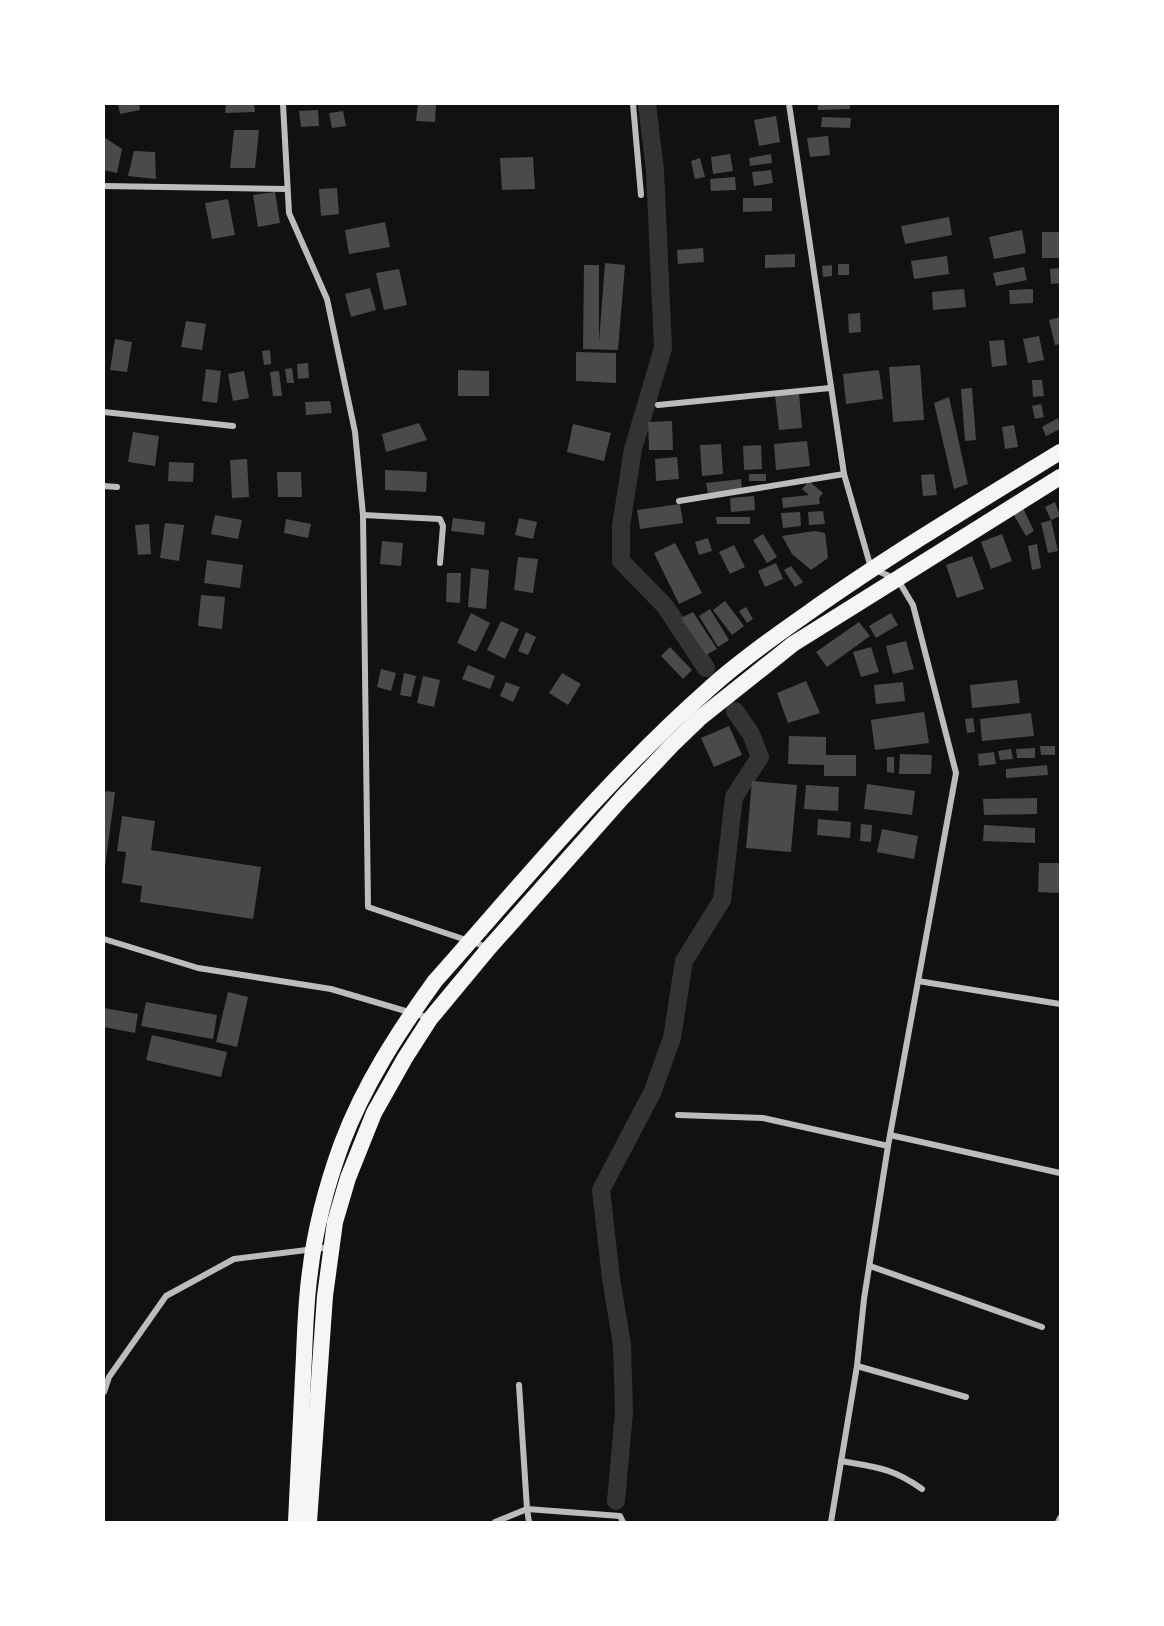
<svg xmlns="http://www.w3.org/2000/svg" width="1164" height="1626" viewBox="0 0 1164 1626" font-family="'Asap Condensed',sans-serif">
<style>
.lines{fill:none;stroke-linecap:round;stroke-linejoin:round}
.canal{stroke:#333;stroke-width:18}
.building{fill:#4a4a4a}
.minor{stroke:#bcbcbc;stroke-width:6}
.trunk{stroke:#f5f5f5;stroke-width:16}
</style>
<rect width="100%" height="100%" fill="#111"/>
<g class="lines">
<g class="canal">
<polyline points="647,104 655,170 663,348 633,449 621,526 621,561 665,606 706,668"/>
<polyline points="616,1501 624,1412 622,1345 611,1278 601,1190 652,1093 672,1038 684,961 722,900 734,797 760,757 751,734 735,711"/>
</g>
</g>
<g class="building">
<polygon points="118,104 139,104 140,110 120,114"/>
<polygon points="226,104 254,104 255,112 225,113"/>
<polygon points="418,104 436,104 435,122 416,121"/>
<polygon points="818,104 850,104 850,109 818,110"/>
<polygon points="318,110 319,126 301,127 299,111"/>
<polygon points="343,111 346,126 332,128 329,113"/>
<polygon points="776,116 780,142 759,146 754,120"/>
<polygon points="822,117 851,118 850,128 821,127"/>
<polygon points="234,130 259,130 255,168 230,168"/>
<polygon points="828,136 830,155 810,157 807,138"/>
<polygon points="104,137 122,149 117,173 104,170"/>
<polygon points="134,151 155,152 156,179 128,176"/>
<polygon points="730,154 733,171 713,174 711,157"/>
<polygon points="771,154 772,163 750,166 749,158"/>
<polygon points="533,157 535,189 502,190 500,158"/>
<polygon points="700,158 705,177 695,179 691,161"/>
<polygon points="771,170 773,183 754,186 752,172"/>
<polygon points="735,177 736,190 711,191 710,179"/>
<polygon points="337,188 339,214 321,216 319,189"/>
<polygon points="275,192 280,223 258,227 253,195"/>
<polygon points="743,198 772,198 772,211 743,212"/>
<polygon points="228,199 235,235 212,239 205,203"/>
<polygon points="949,217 952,235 905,244 901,226"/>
<polygon points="385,222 390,247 349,254 345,230"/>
<polygon points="1022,230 1026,253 994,259 989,237"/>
<rect x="1042" y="232" width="18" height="26"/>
<polygon points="703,248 704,262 678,264 677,250"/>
<polygon points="795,254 795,267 765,268 765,255"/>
<polygon points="947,256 949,274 914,279 911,261"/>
<polygon points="605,263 625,265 618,350 583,349 584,265 599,265 599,342"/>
<rect x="838" y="264" width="11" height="11"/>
<polygon points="832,265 832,276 823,277 822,266"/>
<polygon points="1024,267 1027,280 996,286 993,273"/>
<polygon points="1060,268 1060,283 1051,284 1050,269"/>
<polygon points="399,269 407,305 384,310 376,273"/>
<polygon points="370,288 376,310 351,317 345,294"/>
<polygon points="964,289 966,307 933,310 932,292"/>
<polygon points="1033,289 1033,303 1010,304 1009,290"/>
<polygon points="860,313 861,332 849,333 848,314"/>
<polygon points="1060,317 1060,344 1055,345 1049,320"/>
<polygon points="186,321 206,324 202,350 181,347"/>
<polygon points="1039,336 1044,360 1028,363 1023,339"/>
<polygon points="115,339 132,342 127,372 110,370"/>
<polygon points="1004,340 1007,365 992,367 989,341"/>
<polygon points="270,350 271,364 264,365 262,351"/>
<polygon points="576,352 616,353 616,383 576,381"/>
<polygon points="308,363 309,378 298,379 297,364"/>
<polygon points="920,365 924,420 893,422 889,367"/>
<polygon points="292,368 294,383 287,383 285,369"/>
<polygon points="206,369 221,371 217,403 202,401"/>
<polygon points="458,370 489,371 489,396 458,396"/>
<polygon points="879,370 883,399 846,404 843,374"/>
<polygon points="244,371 249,398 233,401 228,374"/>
<polygon points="279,371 282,396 273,396 270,372"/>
<polygon points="1032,380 1042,380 1044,396 1033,397"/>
<polygon points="972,388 976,440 965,441 961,389"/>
<polygon points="799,393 802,428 779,430 775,395"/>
<polygon points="949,397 968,484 954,489 934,403"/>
<polygon points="330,401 332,413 306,415 305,402"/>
<polygon points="1041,404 1044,417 1035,419 1032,406"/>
<polygon points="1058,418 1060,429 1046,436 1042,427"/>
<polygon points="672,421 673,450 649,450 648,422"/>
<polygon points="419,423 427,440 386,452 382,434"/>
<polygon points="573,424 611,433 604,461 567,452"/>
<polygon points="1014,425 1018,447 1005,449 1002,427"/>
<polygon points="133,432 159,436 155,466 128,462"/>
<polygon points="807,441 810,466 776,470 774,444"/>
<polygon points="721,444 723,474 702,476 700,445"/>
<polygon points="761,445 762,469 744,470 743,446"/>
<polygon points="677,457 679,479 656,481 655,459"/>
<polygon points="247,459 249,497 232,498 230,460"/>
<polygon points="169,462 194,463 193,482 168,481"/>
<polygon points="385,470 427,472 426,492 385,490"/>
<polygon points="277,472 301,472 302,497 278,497"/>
<rect x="749" y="474" width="17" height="7"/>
<polygon points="934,474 937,495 923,496 921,475"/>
<polygon points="741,479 742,489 708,493 706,483"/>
<polygon points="809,481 823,493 819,498 820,504 783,508 782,498 809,495 802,489"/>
<polygon points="754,496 755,510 731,512 730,498"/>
<polygon points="1055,502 1060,516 1051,520 1045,507"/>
<polygon points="680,504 683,523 640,529 637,510"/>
<polygon points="1022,506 1034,531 1026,536 1012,512"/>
<polygon points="823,511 825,524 809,525 808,512"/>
<polygon points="800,512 801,526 783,528 781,513"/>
<polygon points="215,515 242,520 238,539 211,534"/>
<polygon points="716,517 750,517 750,524 717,524"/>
<polygon points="453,518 485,522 484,535 451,531"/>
<polygon points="519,518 537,522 533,539 515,535"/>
<polygon points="286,519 311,524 308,538 284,533"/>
<polygon points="1051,520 1058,551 1048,553 1041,523"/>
<polygon points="165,523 184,525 179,561 160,558"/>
<polygon points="149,524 151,554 138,555 135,525"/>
<polygon points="814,531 825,533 828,558 811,570 792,554 782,536"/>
<polygon points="763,534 777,557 767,563 753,540"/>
<polygon points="1002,534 1012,561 991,569 981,542"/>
<polygon points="708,538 712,551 699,555 695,542"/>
<polygon points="382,541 403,543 401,566 380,564"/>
<polygon points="675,543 702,593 679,604 654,553"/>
<polygon points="1037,544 1041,568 1032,570 1028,546"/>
<polygon points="734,545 745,567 730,574 719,552"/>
<polygon points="972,556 984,589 957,598 946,565"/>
<polygon points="518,557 538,559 533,593 514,590"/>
<polygon points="207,560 243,565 240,588 204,583"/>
<polygon points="776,563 783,579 765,587 758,571"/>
<polygon points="791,566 803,582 795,587 784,570"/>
<polygon points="471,568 489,570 486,609 468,607"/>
<polygon points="447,573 461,573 460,603 446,602"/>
<polygon points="201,595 225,597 222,629 198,626"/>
<polygon points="725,601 744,626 732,635 713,610"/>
<polygon points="746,607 753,619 747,623 739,611"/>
<polygon points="710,609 729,640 718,647 699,616"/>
<polygon points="693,612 717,649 706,655 681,618"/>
<polygon points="471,613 490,623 476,652 457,643"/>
<polygon points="891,613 898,625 876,638 869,626"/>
<polygon points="501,621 519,629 505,659 487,650"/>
<polygon points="859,622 870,636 827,667 816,652"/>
<polygon points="526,632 536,637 528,655 518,651"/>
<polygon points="906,641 914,669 893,674 886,646"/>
<polygon points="670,647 692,670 683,679 661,656"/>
<polygon points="871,647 879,672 861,677 853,652"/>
<polygon points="468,665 495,676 490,689 462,679"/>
<polygon points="381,669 396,673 391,691 377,687"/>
<polygon points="404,673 416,676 411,697 400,695"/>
<polygon points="562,673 581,684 568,705 549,693"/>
<polygon points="423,676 440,680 434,707 417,703"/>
<polygon points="1017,680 1020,703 972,708 970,685"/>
<polygon points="806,681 820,713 788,723 777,693"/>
<polygon points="506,682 520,687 513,702 500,696"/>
<polygon points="903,682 905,701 876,704 874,685"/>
<polygon points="924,712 929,743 875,750 871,720"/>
<polygon points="1031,713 1034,736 982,741 980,719"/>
<polygon points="973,718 975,732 967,733 965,719"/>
<polygon points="729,726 742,755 714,767 701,738"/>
<polygon points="789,736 826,737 826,755 856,755 856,776 824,776 824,765 788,764"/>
<polygon points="1040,746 1055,746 1055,755 1041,755"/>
<polygon points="1035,748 1035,758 1017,758 1016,749"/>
<polygon points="1011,749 1013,759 1000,760 998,751"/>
<polygon points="994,752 996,764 979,766 978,754"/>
<polygon points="900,754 932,755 931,774 899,774"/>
<polygon points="887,757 894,757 894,773 887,772"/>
<polygon points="1047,765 1048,775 1006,778 1006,769"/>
<polygon points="752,781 797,785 791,852 746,848"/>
<polygon points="867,784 915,791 912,815 864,809"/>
<polygon points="806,785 839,787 838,811 804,809"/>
<polygon points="104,791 115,792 105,867 104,867"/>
<polygon points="1037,798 1037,814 984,815 983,799"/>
<polygon points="122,816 155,821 151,850 261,867 253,919 140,902 142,886 122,883 126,852 117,851"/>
<polygon points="818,819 851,822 850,838 817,835"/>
<polygon points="861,824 872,825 871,842 860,841"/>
<polygon points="984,825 1035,828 1035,843 983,841"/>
<polygon points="882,829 918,836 914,859 877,852"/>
<polygon points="1039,863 1060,863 1060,893 1038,892"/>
<polygon points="228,992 248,997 237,1047 216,1042"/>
<polygon points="146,1002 217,1015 213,1039 141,1026"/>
<polygon points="104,1008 138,1014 135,1033 104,1027"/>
<polygon points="152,1035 227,1052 221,1077 146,1060"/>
</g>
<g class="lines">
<g class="minor">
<polyline points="283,104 289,213 327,299 355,432 363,515 368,907 487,947"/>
<polyline points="633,104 641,195"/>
<polyline points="789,104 844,474 871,568 898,580 913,605 956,773 888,1146 864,1299 857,1366 831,1522"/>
<polyline points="104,186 287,189"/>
<polyline points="658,405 830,388"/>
<polyline points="104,412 233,426"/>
<polyline points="104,486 117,487"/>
<polyline points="679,501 844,474"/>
<polyline points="363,515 440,519 443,526 440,563"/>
<polyline points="104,939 198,968 331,989 429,1018"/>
<polyline points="918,981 1060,1004"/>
<polyline points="678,1115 763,1118 888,1146"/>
<polyline points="890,1135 1060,1173"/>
<polyline points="870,1266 1042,1327"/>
<polyline points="857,1366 966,1397"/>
<polyline points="519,1385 527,1509 620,1516 623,1522"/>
<polyline points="104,1392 109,1377 166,1296 234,1259 331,1247"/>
<path d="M841 1461C876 1467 893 1468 922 1489"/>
<polyline points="495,1522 527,1509 529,1522"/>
<polyline points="1058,1522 1060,1518"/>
</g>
<g class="trunk">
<path d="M296 1522C298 1474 301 1425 303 1376 305 1342 305 1306 310 1272 315 1229 327 1184 342 1143 364 1085 398 1032 435 981 524 881 610 776 711 687 741 660 775 636 808 613 890 555 975 504 1060 452"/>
<polyline points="309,1522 325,1296 335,1222 348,1178 374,1113 405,1058 430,1019 489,948 622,798 672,745 700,718 793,644 1060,477"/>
</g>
</g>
<rect width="1164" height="1626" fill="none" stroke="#ffffff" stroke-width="210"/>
</svg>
